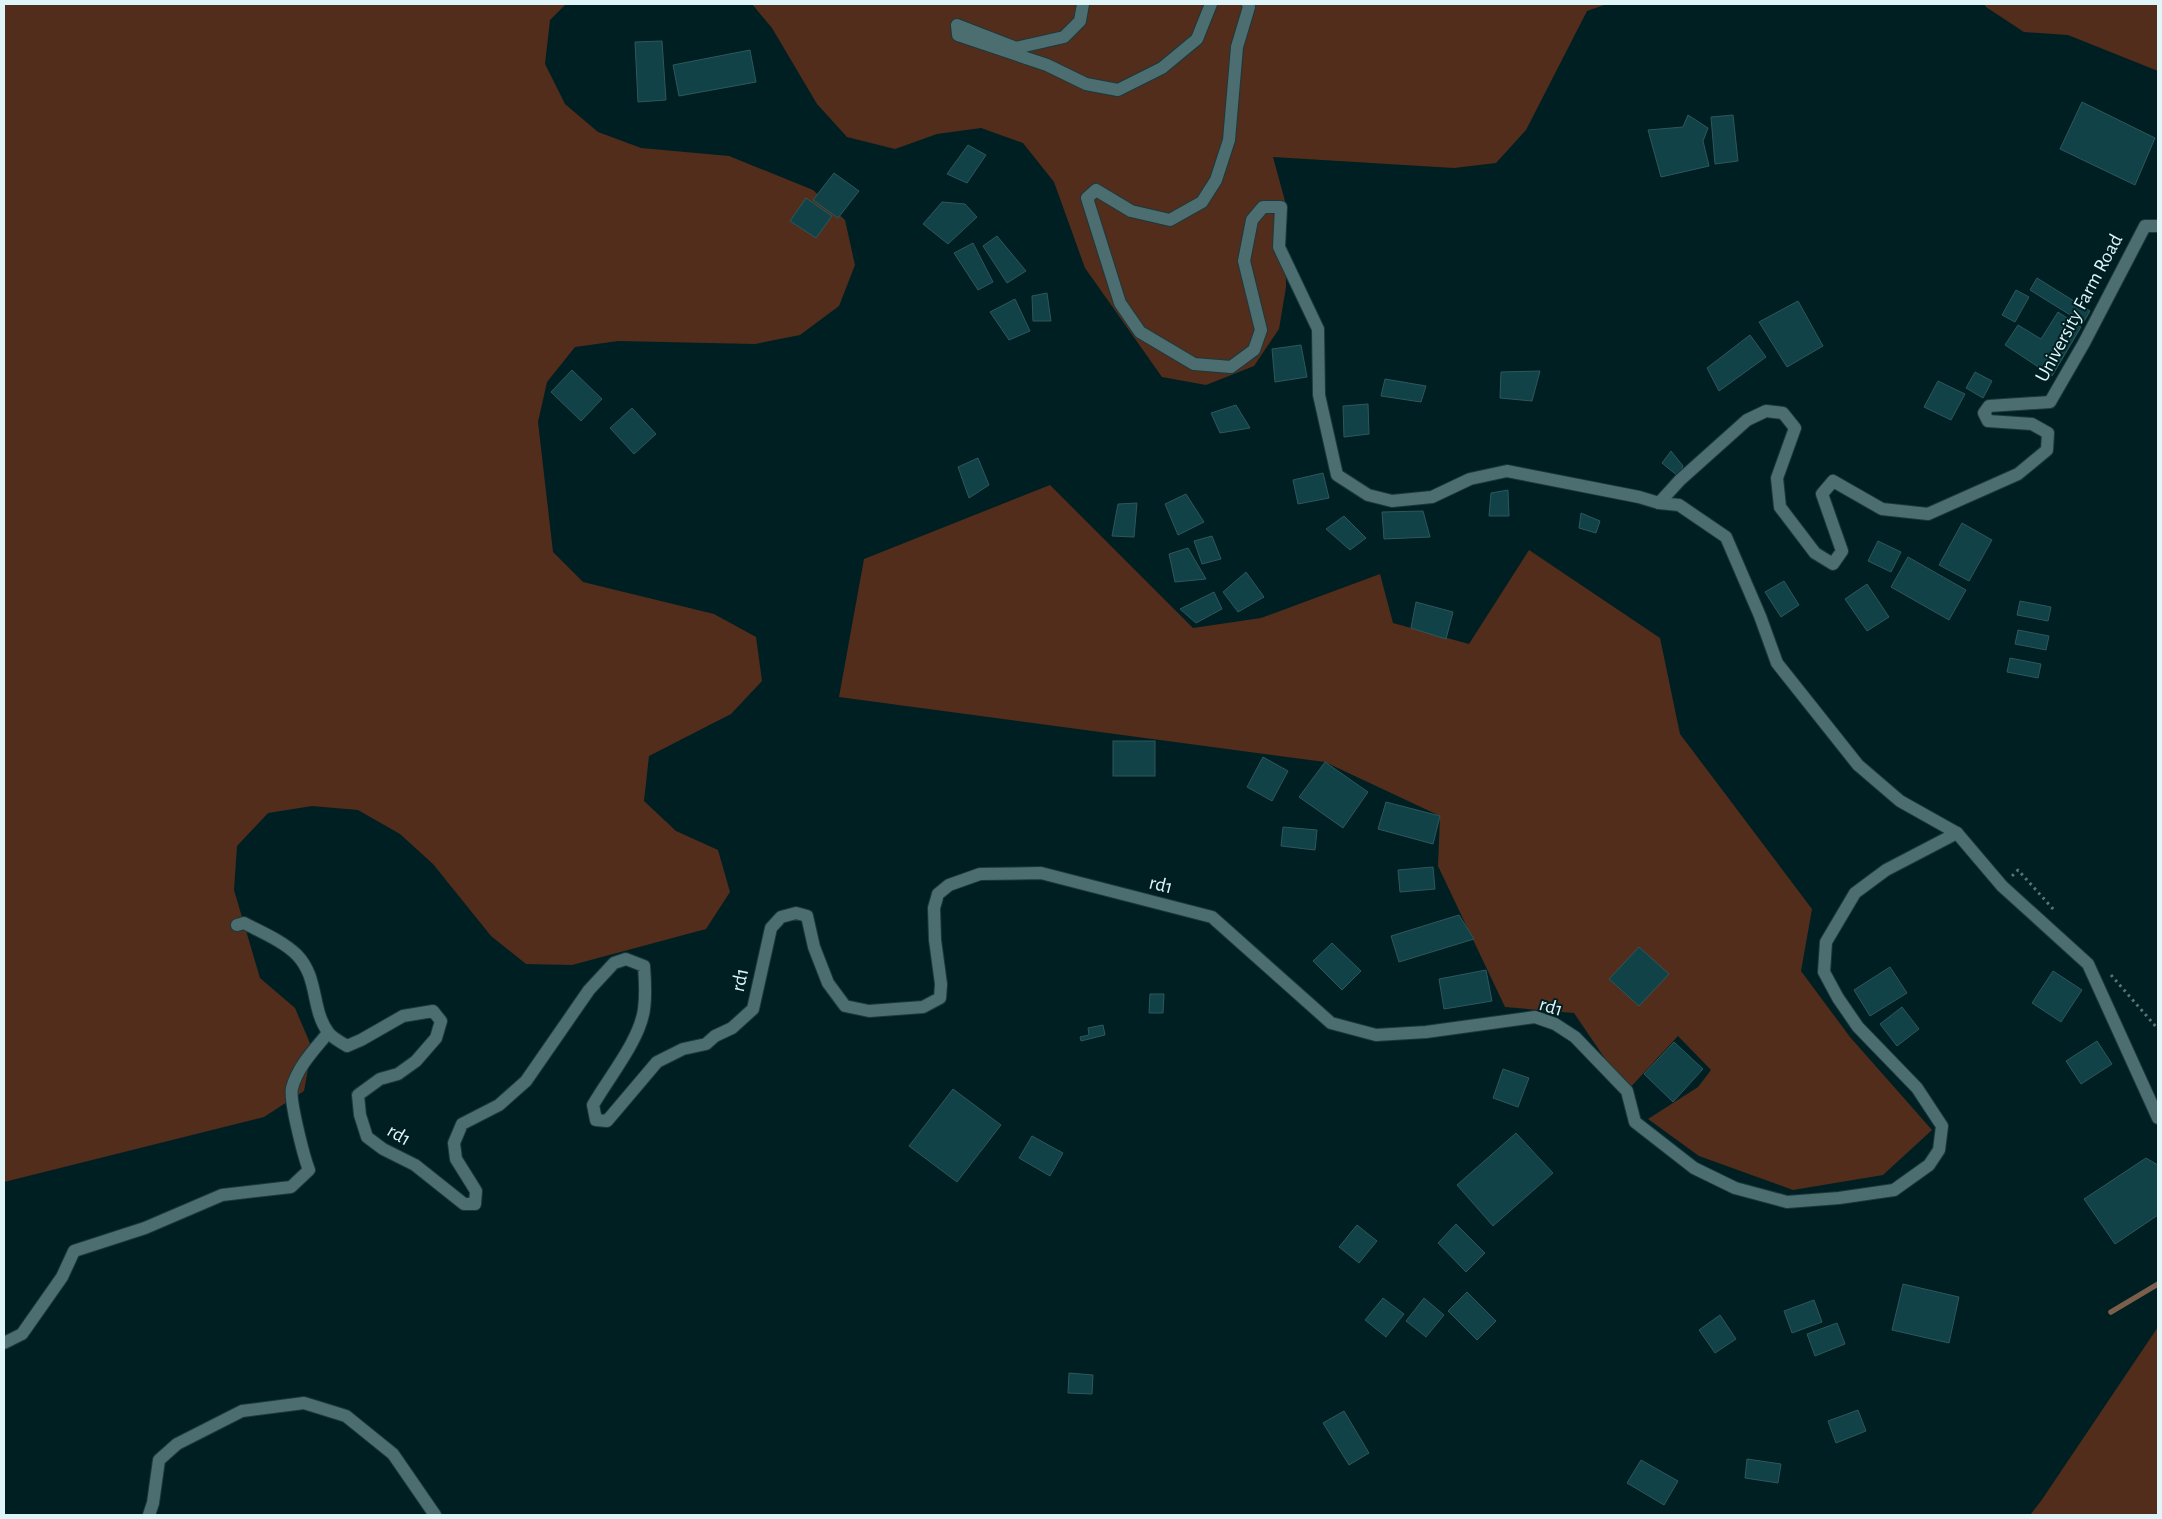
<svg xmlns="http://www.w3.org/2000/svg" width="2162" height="1519" viewBox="0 0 2162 1519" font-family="'Alegreya Sans',sans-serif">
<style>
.green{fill:#522d1b}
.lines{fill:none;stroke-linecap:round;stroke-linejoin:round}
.stream{stroke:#7c5f4b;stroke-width:5.5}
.building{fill:#104247;stroke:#2e575c}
.minor-casing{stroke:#1b393d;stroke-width:14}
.path{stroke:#597478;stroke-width:3;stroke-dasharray:2.5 4;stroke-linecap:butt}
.minor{stroke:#4c6e71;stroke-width:12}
.labels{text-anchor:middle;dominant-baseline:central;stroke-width:4;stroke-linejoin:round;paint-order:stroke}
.street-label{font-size:20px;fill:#dff5f8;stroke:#001f23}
</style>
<rect width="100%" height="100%" fill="#001f23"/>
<g class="green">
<polygon points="4,4 566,4 550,20 545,64 565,104 598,132 641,148 729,156 813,190 845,220 855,265 839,306 800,335 755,344 618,341 575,347 547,382 538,422 553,552 583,582 714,614 756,637 762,681 731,714 649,756 644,801 676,831 718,850 730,892 706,929 572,965 526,964 491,936 433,864 400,834 358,810 312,806 268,813 237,846 234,890 260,978 295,1008 312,1048 304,1091 264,1117 4,1182"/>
<polygon points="752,4 1607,4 1587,11 1526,130 1496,163 1454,168 1273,157 1285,201 1286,287 1279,329 1254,366 1206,385 1162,377 1085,268 1054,182 1023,143 981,128 937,134 895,149 847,137 817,104 772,28"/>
<polygon points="1984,4 2158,4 2158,71 2068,35 2024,32 1986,7"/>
<polygon points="1050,485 1193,628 1261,618 1380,574 1393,623 1469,644 1529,550 1660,638 1680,734 1812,909 1801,971 1850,1037 1932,1130 1883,1175 1793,1190 1699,1156 1648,1119 1698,1087 1711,1070 1678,1036 1627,1091 1574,1013 1505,1007 1438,866 1440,816 1325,762 839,697 864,559"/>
<polygon points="2158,1327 2158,1515 2030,1515 2041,1501"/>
</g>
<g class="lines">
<polyline class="stream" points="2111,1312 2158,1284"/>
</g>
<g class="building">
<polygon points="662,41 666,100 638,102 635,42"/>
<polygon points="750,50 756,82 679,96 673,65"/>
<polygon points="2082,102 2155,138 2135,185 2060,149"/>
<polygon points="1688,115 1708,128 1703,141 1709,166 1661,177 1648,130 1683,127"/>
<polygon points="1733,115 1738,161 1715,164 1711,117"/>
<polygon points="968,145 986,155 967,183 947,174"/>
<polygon points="834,173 859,191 838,218 813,200"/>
<polygon points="806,198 832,216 816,238 790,221"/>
<polygon points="942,202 965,204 977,217 948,244 923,224"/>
<polygon points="997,236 1026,271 1007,283 983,246"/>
<polygon points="973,243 993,282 978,290 954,253"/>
<polygon points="2037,278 2090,311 2083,323 2030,290"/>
<polygon points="2016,290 2029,297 2015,322 2002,315"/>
<polygon points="1047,293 1051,321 1033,321 1032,296"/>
<polygon points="1015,299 1030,331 1009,340 990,312"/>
<polygon points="1798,301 1823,346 1787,367 1759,322"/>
<polygon points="2058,312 2081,327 2052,376 2005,345 2018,325 2041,339"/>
<polygon points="1750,335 1766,357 1719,391 1707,368"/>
<polygon points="1301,345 1307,377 1275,382 1272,349"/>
<polygon points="572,370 602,399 581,421 551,392"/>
<polygon points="1540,371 1532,401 1500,398 1501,372"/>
<polygon points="1975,372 1992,381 1983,398 1966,388"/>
<polygon points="1385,379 1426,386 1421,402 1381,396"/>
<polygon points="1938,381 1965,394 1951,420 1924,407"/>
<polygon points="1368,404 1369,434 1344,437 1343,406"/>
<polygon points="1236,405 1250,428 1220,433 1211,413"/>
<polygon points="632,408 656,434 634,454 610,428"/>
<polygon points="1671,451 1683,466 1679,477 1662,463"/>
<polygon points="978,458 989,485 969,498 958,467"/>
<polygon points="1323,473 1329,498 1298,504 1293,480"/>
<polygon points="1508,490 1509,516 1489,516 1491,493"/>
<polygon points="1186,494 1204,522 1178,535 1165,504"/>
<polygon points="1137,503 1134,537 1112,536 1118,504"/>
<polygon points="1423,511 1430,537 1384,539 1382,512"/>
<polygon points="1581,513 1600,521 1596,533 1579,528"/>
<polygon points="1344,516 1366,538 1350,550 1326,529"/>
<polygon points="1962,523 1992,540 1969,581 1939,565"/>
<polygon points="1212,536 1221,559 1202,564 1194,541"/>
<polygon points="1878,541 1901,552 1891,572 1868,561"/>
<polygon points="1188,548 1206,579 1175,582 1169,554"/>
<polygon points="1908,557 1966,590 1949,620 1891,587"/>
<polygon points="1246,572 1264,597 1238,612 1223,592"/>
<polygon points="1784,581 1799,605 1781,617 1765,592"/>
<polygon points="1867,584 1889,617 1867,631 1845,599"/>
<polygon points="1214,592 1222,609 1196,623 1180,609"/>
<polygon points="2020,601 2051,607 2048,621 2017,615"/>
<polygon points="1416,602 1453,612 1446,639 1411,628"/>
<polygon points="2018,630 2049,636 2046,650 2015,644"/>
<polygon points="2010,658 2041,664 2038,678 2007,672"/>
<rect x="1113" y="741" width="42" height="35"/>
<polygon points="1263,757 1288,771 1272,801 1247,787"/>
<polygon points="1325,762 1368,792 1343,828 1299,797"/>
<polygon points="1386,802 1440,816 1433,844 1378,829"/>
<polygon points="1283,827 1317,830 1315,850 1281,846"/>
<polygon points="1433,867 1435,889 1400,892 1398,870"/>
<polygon points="1459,915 1474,939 1399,962 1391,936"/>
<polygon points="1332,943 1361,971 1342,990 1313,961"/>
<polygon points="1639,947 1669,974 1639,1006 1609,979"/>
<polygon points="1890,967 1907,993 1870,1016 1854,990"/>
<polygon points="1486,970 1492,1001 1444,1009 1439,979"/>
<polygon points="2053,971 2082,990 2061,1022 2032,1003"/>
<polygon points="1150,994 1164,994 1163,1013 1149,1013"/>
<polygon points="1902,1007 1919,1029 1897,1046 1880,1024"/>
<polygon points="1103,1025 1105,1035 1081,1041 1080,1037 1089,1035 1088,1028"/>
<polygon points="2097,1041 2112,1064 2081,1084 2066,1061"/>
<polygon points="1674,1042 1703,1069 1673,1102 1644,1074"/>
<polygon points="1503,1069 1529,1078 1518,1107 1493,1098"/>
<polygon points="953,1089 1001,1125 957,1182 909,1146"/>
<polygon points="1516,1133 1553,1173 1493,1226 1457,1185"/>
<polygon points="1032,1136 1063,1153 1050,1176 1019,1158"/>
<polygon points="2146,1158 2158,1165 2158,1215 2115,1244 2084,1199"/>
<polygon points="1456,1224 1485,1253 1466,1272 1438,1243"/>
<polygon points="1357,1225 1377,1241 1359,1263 1339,1247"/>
<polygon points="1903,1284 1959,1297 1949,1343 1892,1330"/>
<polygon points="1467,1292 1496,1321 1477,1340 1448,1311"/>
<polygon points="1383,1298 1404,1314 1386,1337 1365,1320"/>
<polygon points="1424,1298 1444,1315 1426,1337 1406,1321"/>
<polygon points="1814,1300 1822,1322 1792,1333 1784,1311"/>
<polygon points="1720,1315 1736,1339 1715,1353 1699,1330"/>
<polygon points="1837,1323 1845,1344 1815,1356 1807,1334"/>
<polygon points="1069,1373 1093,1375 1092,1394 1068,1393"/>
<polygon points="1858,1410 1866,1431 1836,1443 1828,1421"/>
<polygon points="1344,1411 1369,1453 1349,1465 1323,1423"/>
<polygon points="1747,1459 1781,1464 1778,1483 1745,1478"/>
<polygon points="1641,1460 1678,1481 1664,1505 1627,1483"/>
</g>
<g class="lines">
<g class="minor-casing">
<g id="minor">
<polyline points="1083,4 1080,21 1064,37 1016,48 957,25 958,35 1047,65 1086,84 1118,90 1162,68 1197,39 1211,4"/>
<polyline points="1248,4 1249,7 1237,47 1229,140 1216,180 1202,202 1170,220 1131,211 1096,190 1087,198 1120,303 1140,332 1194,364 1231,367 1254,350 1261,330 1244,261 1252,220 1263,207 1281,207 1279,247 1318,329 1319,395 1337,475 1368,495 1392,501 1432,497 1470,479 1507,471 1639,497 1659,503 1679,505 1726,537 1760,616 1777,663 1858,765 1900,801 1957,833 2002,886 2088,964 2158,1118"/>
<polyline points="1659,503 1680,480 1747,420 1766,411 1783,413 1795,428 1777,478 1780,507 1815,553 1833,564 1842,551 1822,494 1833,481 1882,509 1928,514 2018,474 2047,450 2048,433 2032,424 1988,421 1984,413 1989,406 2050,402 2084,343 2145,226 2158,226"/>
<path d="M237 925 244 923C261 932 283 941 297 955 319 978 311 1009 328 1032 332 1038 341 1042 347 1046L361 1040 403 1016 433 1011 441 1021 436 1038 416 1061 398 1074 380 1079 358 1095 360 1115 367 1137 383 1149 415 1165 464 1204H475L476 1191 456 1159 454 1143 462 1124 499 1105 526 1081 589 990 614 963 626 959 644 966C645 979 646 995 644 1009 640 1040 609 1077 593 1105L596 1120 607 1121 657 1062 683 1049 706 1044 715 1036 732 1028 753 1009 771 928 781 917 796 913 807 916 814 947 828 983 845 1006 869 1011 923 1007 940 998 941 984 935 940 934 908 938 894 949 885 980 874 1041 873 1212 917 1331 1023 1376 1035 1426 1032 1535 1017 1555 1024 1575 1037 1627 1091 1635 1122 1694 1168 1735 1188 1787 1202 1839 1198 1894 1190 1929 1165 1939 1150 1942 1126 1917 1088 1858 1027 1838 998 1824 972 1826 942 1855 893 1886 870 1957 833"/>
<path d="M4 1343 22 1334 62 1277 74 1251 145 1228 222 1195 291 1187 309 1170C304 1157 289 1100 292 1088 298 1066 314 1050 328 1033"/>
<polyline points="149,1515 153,1503 159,1460 177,1444 242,1411 304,1403 346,1416 393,1454 435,1515"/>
</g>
</g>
<g class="path">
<polyline points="2012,876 2018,870 2054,910"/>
<polyline points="2111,975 2158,1029"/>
</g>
<use href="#minor" class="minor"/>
</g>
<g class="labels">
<g class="street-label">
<text transform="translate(2079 308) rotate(-62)">University Farm Road</text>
<text transform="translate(1161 885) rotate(14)">rd1</text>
<text transform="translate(740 980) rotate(-78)">rd1</text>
<text transform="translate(1551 1007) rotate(17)">rd1</text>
<text transform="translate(399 1135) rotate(30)">rd1</text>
</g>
</g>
<rect width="2162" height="1519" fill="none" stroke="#dff5f8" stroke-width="10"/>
</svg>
